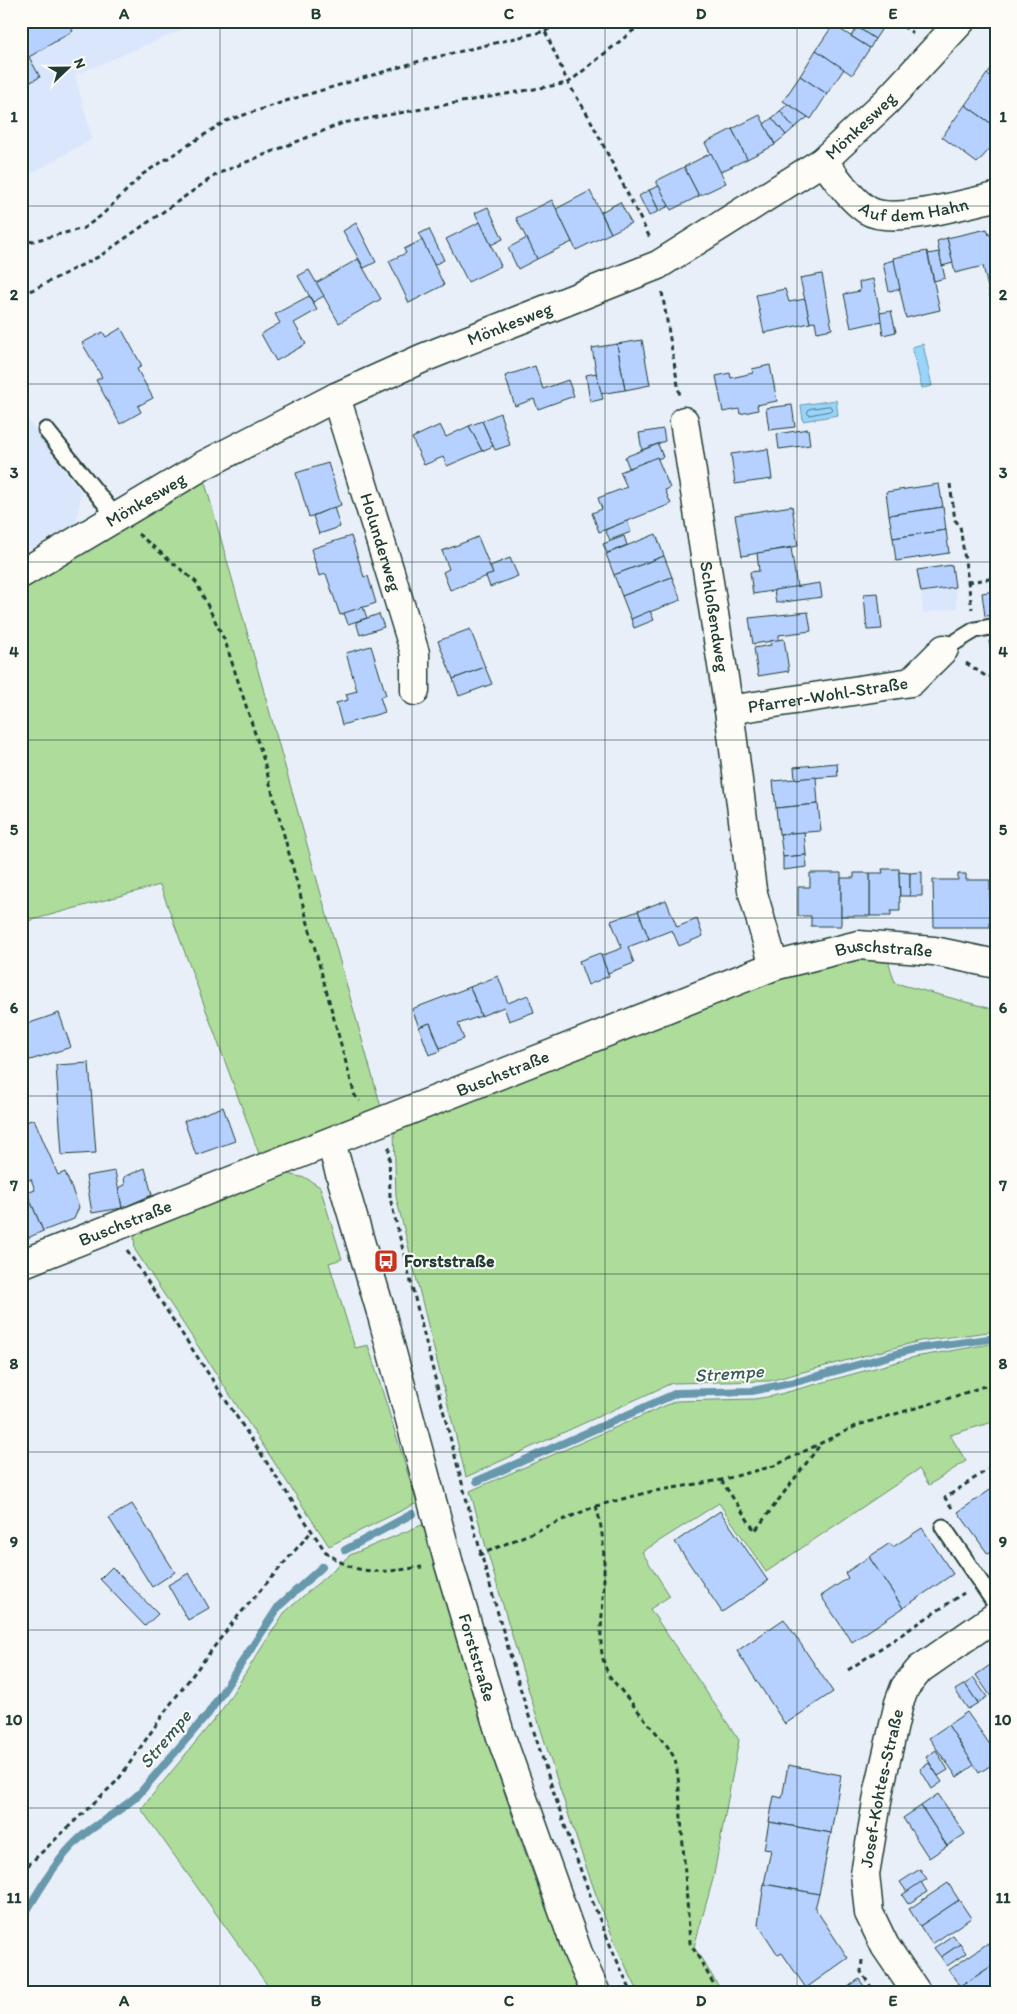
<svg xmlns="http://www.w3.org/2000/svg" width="1017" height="2014" viewBox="0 0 1017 2014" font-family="Itim,sans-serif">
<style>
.built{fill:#d9e6fb}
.green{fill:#aedc9b;stroke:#668c68}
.water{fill:#99d5fa;stroke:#6898ab}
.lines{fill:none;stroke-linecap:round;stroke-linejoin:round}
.shore{stroke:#507a83;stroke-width:1}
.stream{stroke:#6898ab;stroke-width:8}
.building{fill:#b6d1ff;stroke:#1f3d34}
.service-casing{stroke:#1f3d34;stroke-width:19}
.minor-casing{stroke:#1f3d34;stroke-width:31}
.path{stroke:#1f3d34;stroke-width:3;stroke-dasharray:5 4;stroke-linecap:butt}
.service{stroke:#fdfcf7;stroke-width:15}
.minor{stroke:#fdfcf7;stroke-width:28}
.grid{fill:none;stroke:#1f3d34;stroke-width:1;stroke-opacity:0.55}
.labels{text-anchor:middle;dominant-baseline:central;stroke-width:4;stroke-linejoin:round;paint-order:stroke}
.street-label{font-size:18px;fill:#1f3d34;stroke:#fdfcf7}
.poi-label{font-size:18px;font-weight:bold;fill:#1f3d34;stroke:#fdfcf7;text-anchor:start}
.water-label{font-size:19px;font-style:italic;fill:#375b5c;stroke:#fdfcf7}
.neatline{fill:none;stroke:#1f3d34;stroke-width:2}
.grid-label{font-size:16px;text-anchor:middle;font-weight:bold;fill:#1f3d34}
</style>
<rect width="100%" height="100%" fill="#e8eff9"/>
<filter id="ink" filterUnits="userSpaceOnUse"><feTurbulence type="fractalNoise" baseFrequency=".02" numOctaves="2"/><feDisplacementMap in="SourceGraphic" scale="10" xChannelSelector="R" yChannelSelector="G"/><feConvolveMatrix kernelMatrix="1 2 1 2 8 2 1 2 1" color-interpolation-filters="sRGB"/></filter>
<g filter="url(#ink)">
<g class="built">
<polygon points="21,21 185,21 184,29 75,75 92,139 21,179"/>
<polygon points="21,411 81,492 76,524 21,554"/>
<polygon points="955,587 957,608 923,613 921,592"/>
</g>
<g class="green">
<polygon points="202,472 383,1114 262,1162 160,885 21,923 21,576"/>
<polygon points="887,957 895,983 996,1010 996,1331 920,1341 769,1381 672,1383 466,1477 396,1197 394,1131 809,966"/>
<polygon points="287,1174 306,1178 320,1187 342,1259 329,1263 355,1348 368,1345 417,1503 329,1546 135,1250 134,1237 143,1230"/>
<path d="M996 1343V1421L950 1435 966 1461 929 1485 919 1469 766 1572 719 1503 642 1552 670 1596 650 1609 739 1740 713 1879 694 1947 723 1993H639C606 1930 584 1862 562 1795 529 1695 499 1593 470 1491L676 1401 754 1399 773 1396 915 1357Z"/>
<path d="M424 1524C469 1682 514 1842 581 1993H273L141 1809 221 1711 284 1613 350 1555Z"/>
</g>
<g class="water">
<polygon points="923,344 932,386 922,388 912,347"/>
<polygon points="836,400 838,415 803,421 801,405"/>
</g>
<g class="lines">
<polygon class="shore" points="830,406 832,409 830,411 809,415 807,413 809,409"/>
<g class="stream">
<polyline points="477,1481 677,1393 752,1391 796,1382 914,1349 996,1338"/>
<polyline points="345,1550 412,1514"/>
<path d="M21 1920C40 1890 58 1855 86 1833 103 1820 123 1809 139 1794L208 1714 279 1606 322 1567"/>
</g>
</g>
<g class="building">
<polygon points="21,21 68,21 73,31 29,57 40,77 21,87"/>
<polygon points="860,21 868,21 881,30 875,39 857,27"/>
<polygon points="833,25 870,48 852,75 816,50"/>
<polygon points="857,27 875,39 870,48 851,36"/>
<polygon points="816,50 844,69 827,94 800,76"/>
<polygon points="996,62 996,80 987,74"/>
<polygon points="987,74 996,80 996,127 965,105"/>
<polygon points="800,76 827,94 811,119 783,101"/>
<polygon points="788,104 808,117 794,128 780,111"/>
<polygon points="965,105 996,127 996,142 977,163 942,137"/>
<polygon points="780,111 794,128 786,135 772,118"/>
<polygon points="760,115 775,145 747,159 732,129"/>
<polygon points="772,118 786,135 775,144 764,124"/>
<polygon points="732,129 747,159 720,172 705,143"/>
<polygon points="711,153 726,183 699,196 684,167"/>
<polygon points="684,167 699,196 671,210 656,181"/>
<polygon points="659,186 669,206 659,211 649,190"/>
<polygon points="649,190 659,211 649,216 639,196"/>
<polygon points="590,191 611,233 576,250 556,209"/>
<polygon points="552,200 572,242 537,259 516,218"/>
<polygon points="620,202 631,223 611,233 601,212"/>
<polygon points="488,207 503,239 491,245 475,213"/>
<polygon points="480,222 501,266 468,282 446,239"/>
<polygon points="356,223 376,262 364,268 343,231"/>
<polygon points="429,229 444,260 434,265 419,234"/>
<polygon points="987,229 989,235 996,233 996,308 993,309 983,266 955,273 947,238"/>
<polygon points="527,238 537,259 518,269 508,248"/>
<polygon points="947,238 953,263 942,266 937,241"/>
<polygon points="422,240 444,285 409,303 389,261 406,253 404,249"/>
<polygon points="927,251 940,310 906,318 893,258"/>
<polygon points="939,252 945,278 934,281 928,254"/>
<polygon points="358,259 381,299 339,323 316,283"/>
<polygon points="894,260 900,289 889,291 883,263"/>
<polygon points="309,270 324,296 313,302 298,276"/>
<polygon points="822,274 832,329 817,332 815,321 810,323 800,278"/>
<polygon points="873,279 882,321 851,328 844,294 860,291 859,282"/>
<polygon points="785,289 789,302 805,299 810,323 764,333 756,295"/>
<polygon points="309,296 317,310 294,323 306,344 276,361 261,334 280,323 275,314"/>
<polygon points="891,311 896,332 883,335 880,313"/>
<polygon points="121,328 142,366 137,369 153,398 138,406 141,412 120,424 96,380 102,377 82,343 103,332 106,337"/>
<polygon points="642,340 650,385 625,390 617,344"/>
<polygon points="617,344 625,390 600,394 592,348"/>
<polygon points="770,365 777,401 757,405 758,410 740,414 739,409 723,412 716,376 730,373 731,378 753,373 752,369"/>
<polygon points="535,366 543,389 568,380 574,396 538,409 534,399 515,406 505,376"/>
<polygon points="596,373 603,399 590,402 586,375"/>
<polygon points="792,405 795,427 769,430 766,408"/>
<polygon points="500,413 510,445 495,450 482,421"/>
<polygon points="482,421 493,446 482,451 469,426"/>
<polygon points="440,425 446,437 469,426 482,451 447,466 443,457 424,465 412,438"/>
<polygon points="663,429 665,441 642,450 639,433"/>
<polygon points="808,429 810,445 779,449 777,434"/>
<polygon points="658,444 663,457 629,468 625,457"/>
<polygon points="768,449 772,479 735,484 731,454"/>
<polygon points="657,457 670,488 665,490 671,504 599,532 592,513 602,509 598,498 627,487 620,472"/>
<polygon points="328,463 341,505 309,517 296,473"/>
<polygon points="939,484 943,507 889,515 886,492"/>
<polygon points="792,506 798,546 742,556 735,515"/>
<polygon points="334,507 340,527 319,534 313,516"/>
<polygon points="943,507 946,530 893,538 889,515"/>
<polygon points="627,521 631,532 610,540 605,530"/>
<polygon points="946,530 949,553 896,561 893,538"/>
<polygon points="656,534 664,556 614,575 606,554"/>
<polygon points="351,536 364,577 368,576 376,603 340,615 326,574 319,576 311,549"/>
<polygon points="624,536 627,545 607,553 603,544"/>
<polygon points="478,537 493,574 450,590 443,572 449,569 442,551"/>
<polygon points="791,548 797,587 753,594 750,572 759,571 757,553"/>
<polygon points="664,556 672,577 622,596 614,575"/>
<polygon points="510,558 518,576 490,587 486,576 493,574 490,566"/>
<polygon points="952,565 955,587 921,592 917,570"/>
<polygon points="672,577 681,600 631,619 622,596"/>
<polygon points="820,583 822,597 776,603 774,590"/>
<polygon points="993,591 996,615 985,616 982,593"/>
<polygon points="878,593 882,629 867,630 864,594"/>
<polygon points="363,607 367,618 348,624 344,613"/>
<polygon points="650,611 654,620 634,628 631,619"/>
<polygon points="808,612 811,631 779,635 779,640 753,644 749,618"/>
<polygon points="379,614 384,627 360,635 356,622"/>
<polygon points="470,629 485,667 453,679 438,641"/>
<polygon points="784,639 789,671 758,676 754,648 771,645 770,641"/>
<polygon points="996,640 996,663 993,664 989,641"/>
<polygon points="371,646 386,695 380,697 385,712 342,725 336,703 348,700 346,694 357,691 346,653"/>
<polygon points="485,667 492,684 459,696 453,679"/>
<polygon points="837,763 838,776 795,779 794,767"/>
<polygon points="816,777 818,804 776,808 773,781"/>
<polygon points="818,804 821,831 779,834 776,808"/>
<polygon points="804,832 806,855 783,857 780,834"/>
<polygon points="806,855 807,867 783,870 783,857"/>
<polygon points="882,869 899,869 900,911 891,911 891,916 870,916 870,873 883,873"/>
<polygon points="899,872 910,873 910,896 900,896"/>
<polygon points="922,872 922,896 910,896 910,873"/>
<polygon points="810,873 841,873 841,926 811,926 811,916 798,916 798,887 810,887"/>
<polygon points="854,873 870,873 870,916 841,916 841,878 854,878"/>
<polygon points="958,874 966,874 966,880 990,880 990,927 934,927 933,880 958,880"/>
<polygon points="666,900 677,927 697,919 703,936 679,946 672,930 649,939 638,911"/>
<polygon points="638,911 649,939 628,947 634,963 608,973 601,956 622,948 611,921"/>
<polygon points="600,953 609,976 588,985 579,961"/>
<polygon points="498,976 508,1003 528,995 534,1012 509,1021 504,1007 481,1016 470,987"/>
<polygon points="470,987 481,1016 458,1024 464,1039 440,1048 430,1023 419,1027 412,1009"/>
<polygon points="59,1013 71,1047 21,1063 21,1026"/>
<polygon points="430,1023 441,1051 429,1055 419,1027"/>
<polygon points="89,1063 96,1153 62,1155 56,1065"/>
<polygon points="223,1107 235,1141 196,1155 184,1121"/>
<polygon points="34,1119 58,1175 65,1172 79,1207 74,1219 43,1231 27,1193 35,1190 31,1179 23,1183 21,1179 21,1124"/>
<polygon points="145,1168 152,1195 122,1208 118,1188 125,1185 124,1177"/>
<polygon points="115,1171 122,1208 92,1213 86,1176"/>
<polygon points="27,1193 43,1231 21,1241 21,1196"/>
<polygon points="996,1486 996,1549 988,1554 958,1512"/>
<polygon points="132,1504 175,1572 152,1587 109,1518"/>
<polygon points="720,1511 768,1581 722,1612 675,1542"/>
<polygon points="922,1528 953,1574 903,1608 869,1557 890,1543 893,1547"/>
<polygon points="869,1557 903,1608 852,1642 821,1596 848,1578 845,1573"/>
<polygon points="112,1567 158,1614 145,1626 100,1579"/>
<polygon points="189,1573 209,1608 188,1620 168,1585"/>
<polygon points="784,1619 833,1692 785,1724 737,1651"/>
<polygon points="993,1663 996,1667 996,1704 976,1675"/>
<polygon points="974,1678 987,1697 978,1703 965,1684"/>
<polygon points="965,1684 978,1703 968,1709 955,1690"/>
<polygon points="967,1712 996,1753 996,1762 979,1773 948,1725"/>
<polygon points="948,1725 974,1765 957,1777 929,1738"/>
<polygon points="936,1750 948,1770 938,1776 926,1757"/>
<polygon points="929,1763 942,1782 932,1789 920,1769"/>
<polygon points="788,1765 841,1775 831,1833 769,1822 774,1796 782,1798"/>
<polygon points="938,1794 965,1834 947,1846 921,1806"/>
<polygon points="921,1806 947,1846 929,1858 903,1818"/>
<polygon points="769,1822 831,1833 819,1894 764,1884 771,1850 764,1849"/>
<polygon points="920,1869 927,1879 907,1892 900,1882"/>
<polygon points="921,1882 927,1892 908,1904 902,1895"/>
<polygon points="948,1883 959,1900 920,1926 909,1909"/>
<polygon points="764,1884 819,1894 815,1908 848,1958 806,1988 782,1953 778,1955 758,1924"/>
<polygon points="959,1900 971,1918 932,1944 920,1926"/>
<polygon points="953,1935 960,1944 941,1957 934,1948"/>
<polygon points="988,1943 996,1955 996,1963 960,1987 949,1970"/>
<polygon points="960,1944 966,1953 947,1966 941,1957"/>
<polygon points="996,1963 996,1989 990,1993 964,1993 960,1987"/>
<polygon points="859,1979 869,1993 840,1993"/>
</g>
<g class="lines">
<g class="service-casing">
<g id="service">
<polyline points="46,430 116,517"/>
<polyline points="944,649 975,630 996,626"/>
<polyline points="943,1527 996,1605"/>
</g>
</g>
<g class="minor-casing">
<g id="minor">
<path id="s1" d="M823 161C836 177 849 198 867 210 892 226 966 203 996 197"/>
<path id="s2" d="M336 397 415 653V691"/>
<path id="s3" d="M684 421 729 710 752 890 774 966"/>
<path id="s4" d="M21 574 204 465 336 397 423 358 658 265 823 161 887 101 961 21"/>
<path id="s5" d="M729 710 911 682 944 649"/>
<path id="s6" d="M331 1143 381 1312 449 1564 501 1737 578 1953 596 1993"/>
<path id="s7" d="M21 1264 774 966 858 945 934 951 996 964"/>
<path id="s8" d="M917 1993 885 1946 869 1913 865 1874 879 1790 899 1703 905 1687 920 1669 996 1616"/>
</g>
</g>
<g class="path">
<polyline points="895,21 913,33"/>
<polyline points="545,31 566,21"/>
<polyline points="21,244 84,228 102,215 143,174 226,121 289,100 420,61 545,31 568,83 589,117 651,240"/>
<polyline points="662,292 680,397"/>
<polyline points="21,293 32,290 100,256 217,174 343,123 568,83 645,21"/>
<polyline points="950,484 955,520 960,526 972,609"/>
<polyline points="138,534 196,582 225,641 263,758 355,1096 360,1101"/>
<polyline points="968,582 996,578"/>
<polyline points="966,663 987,677 996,676"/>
<path d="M389 1147 390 1198C435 1378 478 1558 535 1735 563 1822 592 1910 632 1993"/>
<path d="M127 1250 325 1551C356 1578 385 1572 422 1567"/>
<polyline points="721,1480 755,1531 820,1445"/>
<path d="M596 1506C605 1536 605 1567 603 1598 602 1625 596 1653 610 1677L668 1747 675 1759 678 1776 690 1943 719 1993"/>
<polyline points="952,1508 945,1498 996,1464"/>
<polyline points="479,1555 596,1506 649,1492 721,1480 774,1466 858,1425 953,1397 996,1382"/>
<polyline points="848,1670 964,1593"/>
<polyline points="21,1872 118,1780 169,1706 233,1622 311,1532"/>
<polyline points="862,1960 861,1972 875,1993"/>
</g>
<use href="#service" class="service"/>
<use href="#minor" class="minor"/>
</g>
</g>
<path class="grid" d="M220 21V1993M412 21V1993M605 21V1993M797 21V1993M21 206H996M21 384H996M21 562H996M21 740H996M21 918H996M21 1096H996M21 1274H996M21 1452H996M21 1630H996M21 1808H996"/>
<defs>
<g id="bus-square" transform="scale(1.25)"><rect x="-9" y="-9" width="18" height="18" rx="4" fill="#c8321e" stroke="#fdfcf7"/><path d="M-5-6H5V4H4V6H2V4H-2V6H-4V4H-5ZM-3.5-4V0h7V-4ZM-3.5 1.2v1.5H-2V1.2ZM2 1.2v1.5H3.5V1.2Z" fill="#fff"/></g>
</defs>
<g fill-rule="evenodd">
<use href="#bus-square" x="386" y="1261"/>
</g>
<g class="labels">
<g class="street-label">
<text stroke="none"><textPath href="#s4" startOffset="956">Mönkesweg</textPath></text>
<text stroke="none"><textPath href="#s1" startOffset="114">Auf dem Hahn</textPath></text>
<text stroke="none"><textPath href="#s4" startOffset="550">Mönkesweg</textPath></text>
<text stroke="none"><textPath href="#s4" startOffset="145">Mönkesweg</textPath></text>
<text stroke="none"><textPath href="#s2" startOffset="152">Holunderweg</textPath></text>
<text stroke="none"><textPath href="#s3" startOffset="198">Schloßendweg</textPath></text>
<text stroke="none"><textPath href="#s5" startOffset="100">Pfarrer-Wohl-Straße</textPath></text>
<text stroke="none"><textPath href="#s7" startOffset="922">Buschstraße</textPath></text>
<text stroke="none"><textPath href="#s7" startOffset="518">Buschstraße</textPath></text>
<text stroke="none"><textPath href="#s7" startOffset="112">Buschstraße</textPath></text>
<text stroke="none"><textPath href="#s6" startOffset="535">Forststraße</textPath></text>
<text stroke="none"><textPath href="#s8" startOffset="220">Josef-Kohtes-Straße</textPath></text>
</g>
<g class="poi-label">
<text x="404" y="1261">Forststraße</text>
</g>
<g class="water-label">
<text transform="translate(729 1373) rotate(-4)">Strempe</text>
<text transform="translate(165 1739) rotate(-50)">Strempe</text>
</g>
</g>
<rect width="1017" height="2014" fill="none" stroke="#fdfcf7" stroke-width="55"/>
<g transform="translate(68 68) rotate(68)" stroke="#fdfcf7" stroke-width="4" paint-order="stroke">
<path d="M0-4L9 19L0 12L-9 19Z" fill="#1f3d34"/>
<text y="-8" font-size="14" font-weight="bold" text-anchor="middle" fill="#1f3d34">N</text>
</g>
<rect x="28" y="28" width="962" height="1958" class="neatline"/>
<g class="grid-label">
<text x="124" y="19">A</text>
<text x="316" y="19">B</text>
<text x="509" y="19">C</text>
<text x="701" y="19">D</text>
<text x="893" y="19">E</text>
<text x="14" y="122">1</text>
<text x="1003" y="122">1</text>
<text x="14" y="300">2</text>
<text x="1003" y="300">2</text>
<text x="14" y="478">3</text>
<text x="1003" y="478">3</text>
<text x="14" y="657">4</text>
<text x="1003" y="657">4</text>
<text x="14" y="835">5</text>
<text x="1003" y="835">5</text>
<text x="14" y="1013">6</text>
<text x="1003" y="1013">6</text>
<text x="14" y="1191">7</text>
<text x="1003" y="1191">7</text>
<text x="14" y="1369">8</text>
<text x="1003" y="1369">8</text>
<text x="14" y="1547">9</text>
<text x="1003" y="1547">9</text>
<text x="14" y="1725">10</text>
<text x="1003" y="1725">10</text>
<text x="14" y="1903">11</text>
<text x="1003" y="1903">11</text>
<text x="124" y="2006">A</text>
<text x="316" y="2006">B</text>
<text x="509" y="2006">C</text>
<text x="701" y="2006">D</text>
<text x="893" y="2006">E</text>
</g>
</svg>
